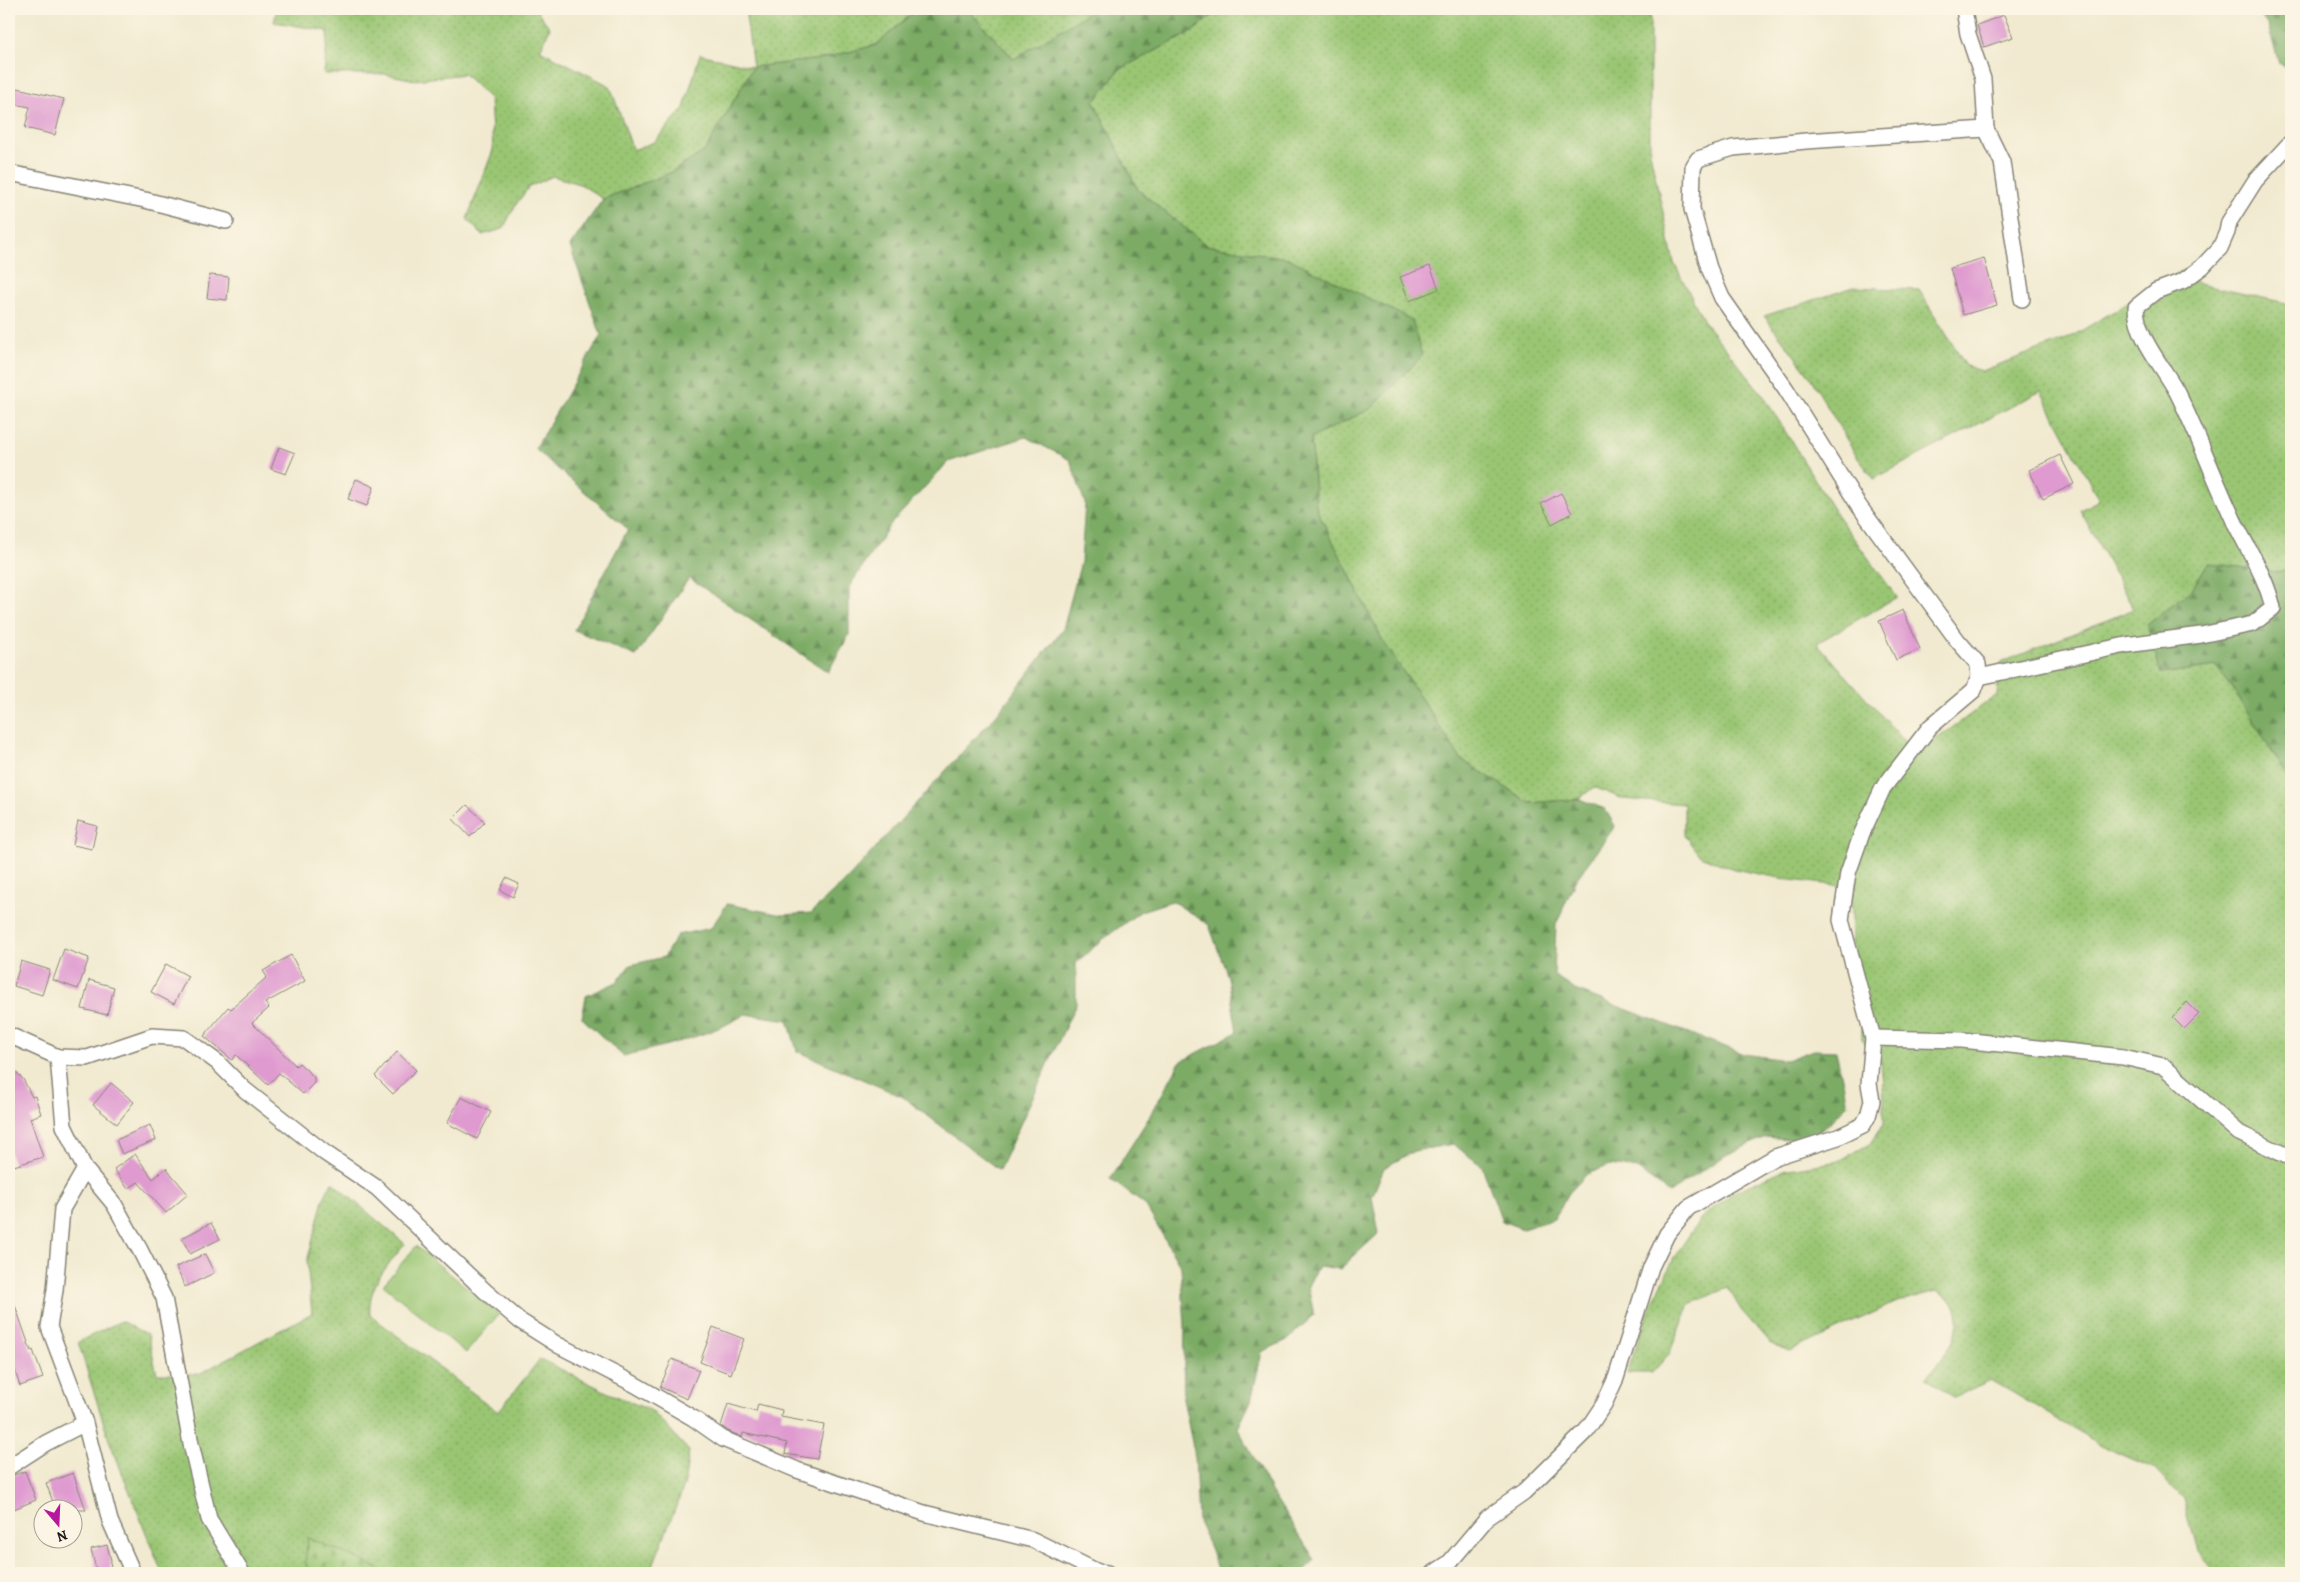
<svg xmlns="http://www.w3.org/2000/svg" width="2300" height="1582" viewBox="0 0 2300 1582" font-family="Alegreya,serif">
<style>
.grass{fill:url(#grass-dots);stroke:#5b7148}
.forest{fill:url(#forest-firs);stroke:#4c6440}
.cemetery{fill:url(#cemetery-stones);stroke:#5b7148}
.pitch{fill:#9ac673;stroke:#5b7148}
.building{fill:#df9bd0}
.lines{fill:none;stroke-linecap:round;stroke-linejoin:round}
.minor-casing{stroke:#868376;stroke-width:18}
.minor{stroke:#fff;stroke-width:15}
</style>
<defs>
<pattern id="grass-dots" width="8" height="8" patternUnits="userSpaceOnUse" patternTransform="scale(1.25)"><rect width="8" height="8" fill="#9ac673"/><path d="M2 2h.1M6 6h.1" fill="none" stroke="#84aa63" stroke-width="1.8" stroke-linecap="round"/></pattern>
<pattern id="forest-firs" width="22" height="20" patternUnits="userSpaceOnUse" patternTransform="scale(1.25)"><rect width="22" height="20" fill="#7bab65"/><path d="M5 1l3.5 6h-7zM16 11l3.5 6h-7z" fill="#648a52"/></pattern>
<pattern id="cemetery-stones" width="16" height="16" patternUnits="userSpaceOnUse" patternTransform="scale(1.25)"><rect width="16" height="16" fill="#9ac673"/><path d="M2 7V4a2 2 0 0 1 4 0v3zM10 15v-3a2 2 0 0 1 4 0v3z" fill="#84aa63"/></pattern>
</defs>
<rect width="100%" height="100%" fill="#fcf5e5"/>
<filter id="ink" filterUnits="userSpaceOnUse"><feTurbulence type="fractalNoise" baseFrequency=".02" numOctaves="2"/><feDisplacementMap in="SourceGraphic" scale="10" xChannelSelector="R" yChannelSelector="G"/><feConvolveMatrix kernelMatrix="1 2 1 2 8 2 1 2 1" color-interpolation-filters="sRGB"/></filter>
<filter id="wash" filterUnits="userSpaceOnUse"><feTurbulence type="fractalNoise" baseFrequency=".0096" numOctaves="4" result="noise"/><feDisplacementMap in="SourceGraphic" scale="20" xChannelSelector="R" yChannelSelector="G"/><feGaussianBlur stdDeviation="1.12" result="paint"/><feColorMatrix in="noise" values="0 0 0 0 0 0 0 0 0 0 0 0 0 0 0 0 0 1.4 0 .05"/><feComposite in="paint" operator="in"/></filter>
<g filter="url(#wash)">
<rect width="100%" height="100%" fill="#f1ead0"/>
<g class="grass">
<polygon points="277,9 536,9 550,28 540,50 610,86 633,150 654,142 684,108 700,54 753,67 745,9 917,9 876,45 821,59 753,67 705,151 670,173 603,199 582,185 553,176 529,187 515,206 503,229 482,235 467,219 493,150 490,99 464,74 415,80 385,74 324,74 328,31 274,22"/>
<polygon points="967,9 1095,9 1014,59"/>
<path d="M1220 9H1650V152L1674 263 1705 323 1763 395 1836 514 1897 597 1817 643 1916 754 1997 695 2000 663 2134 609 2080 510 2099 500 2041 391 1874 479 1857 457 1807 372 1764 316 1854 287 1919 290 1966 366 1982 371 2069 338 2183 270 2199 284 2291 304V568L2278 572 2208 563 2192 589 2147 625 2162 674 2216 666 2235 692 2291 782V1573H2216L2198 1551 2183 1499 2153 1468 2109 1449 1991 1380 1954 1397 1926 1378C1943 1357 1969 1331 1953 1303 1950 1298 1942 1294 1937 1291L1897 1302 1790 1351 1770 1343 1741 1310 1728 1288 1690 1304 1669 1354 1652 1373H1627L1648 1313 1675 1256 1701 1218 1734 1192 1783 1170 1839 1161 1871 1143 1884 1123V1097L1881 1062 1862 1040V987L1852 944V887L1790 880 1734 869 1700 856 1684 835V804L1623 799 1594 787 1579 799 1530 803 1461 759 1383 641 1316 508 1311 438 1372 408 1288 258 1206 245 1138 190 1094 102 1120 69 1192 32Z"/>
<path d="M332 1182 405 1244C388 1265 367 1286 370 1315L498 1412 540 1359 609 1393 652 1411 689 1451 684 1486 650 1573H162L109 1440 78 1342 121 1321 148 1335 157 1374H199L312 1313 307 1262 323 1200Z"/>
</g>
<g class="forest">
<path d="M917 9H967L1014 59 1095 9H1220L1192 32 1120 69 1094 102 1138 190 1206 245 1288 258 1412 320 1422 356 1372 408 1311 438 1316 508 1383 641 1461 759 1530 803 1579 799 1605 809 1615 826 1575 881 1556 925 1554 975 1575 990 1744 1054 1786 1060 1813 1050 1836 1051 1848 1105 1809 1141 1766 1137 1726 1155 1669 1193 1637 1169 1611 1165 1587 1174 1569 1193 1554 1219 1523 1229 1502 1221 1482 1166 1453 1144 1414 1151 1384 1168 1372 1197 1379 1233 1340 1269 1318 1266 1308 1286 1314 1315 1287 1340 1262 1352 1251 1401 1238 1428 1271 1491 1315 1560 1301 1573H1218L1211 1550 1198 1522 1195 1457 1183 1399 1185 1327 1181 1267 1145 1205 1110 1179 1150 1116 1180 1062 1237 1032 1228 977 1209 925 1172 901 1141 911 1102 940 1076 963V1004L999 1170 903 1097 797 1051 788 1020 745 1014C714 1035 660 1047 623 1056L582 1018 586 996 617 982 630 965 664 957 677 935 711 928 727 904 782 915 811 913 851 875 997 714 1063 629 1081 562 1085 503 1070 460 1026 437 948 462 890 525 849 587V635L828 672 689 578 636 656 574 630 628 529 535 449 601 335 570 246 603 199 670 173 705 151 753 67 821 59 876 45Z"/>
<polygon points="2256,9 2291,9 2291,68 2289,70 2279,63 2268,26"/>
<polygon points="2208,563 2278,572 2291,568 2291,782 2235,692 2216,666 2161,674 2147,625 2192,589"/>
</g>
<polygon class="cemetery" points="308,1538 361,1560 386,1573 310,1573 305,1562"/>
<polygon class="pitch" points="416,1246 499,1314 466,1353 383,1285"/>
<g id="blocks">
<g class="building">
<polygon points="2004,15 2013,37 1984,47 1977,25"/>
<polygon points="9,86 64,99 55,135 25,128 30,107 9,103"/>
<polygon points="1984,258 1997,305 1963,315 1950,268"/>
<polygon points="1430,266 1439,289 1409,301 1400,277"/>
<polygon points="210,275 229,277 227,300 207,298"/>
<polygon points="279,447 295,453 286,474 271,469"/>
<polygon points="2060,455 2074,484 2043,499 2029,470"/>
<polygon points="356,479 374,487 367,506 348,499"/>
<polygon points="1561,493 1572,513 1552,524 1541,504"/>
<polygon points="1903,610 1920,649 1896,660 1879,621"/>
<polygon points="467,805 485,822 470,837 453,819"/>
<polygon points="78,821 97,826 92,849 73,845"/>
<polygon points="506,878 519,884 513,897 500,890"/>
<polygon points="64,949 89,958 78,989 53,980"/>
<polygon points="291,955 305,981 265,1003 269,1008 252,1023 296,1066 299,1063 314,1077 314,1083 303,1094 279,1073 268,1085 236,1055 232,1060 204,1036 228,1007 231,1009 267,977 263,971"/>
<polygon points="21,961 50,970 42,995 14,986"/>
<polygon points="166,964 188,976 174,1004 151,992"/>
<polygon points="89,980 114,987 107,1015 82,1009"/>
<polygon points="2187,1002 2199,1014 2184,1029 2172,1017"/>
<polygon points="397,1052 416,1070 393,1094 375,1076"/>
<polygon points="9,1066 23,1079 32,1097 35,1096 41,1114 30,1118 43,1157 14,1166 9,1149"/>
<polygon points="111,1083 134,1102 117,1124 93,1105"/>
<polygon points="461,1097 491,1112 477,1139 447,1123"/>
<polygon points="150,1125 156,1140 122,1154 116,1140"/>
<polygon points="135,1154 153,1179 166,1168 188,1194 166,1213 138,1182 128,1189 114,1169"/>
<polygon points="211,1223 220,1239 190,1254 182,1238"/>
<polygon points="205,1254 214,1273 185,1287 176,1267"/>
<polygon points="11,1294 31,1351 33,1350 43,1378 20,1386 9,1353 9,1295"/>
<polygon points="713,1327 744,1339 731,1374 700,1362"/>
<polygon points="672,1359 699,1370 687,1399 660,1387"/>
<polygon points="728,1404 756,1412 758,1404 782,1410 781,1417 824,1425 817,1459 785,1454 787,1443 743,1433 742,1437 728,1431 721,1426"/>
<polygon points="25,1471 36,1500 9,1511 9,1477"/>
<polygon points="73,1473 86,1510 56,1510 46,1483"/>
<polygon points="107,1545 111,1560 110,1573 97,1573 91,1549"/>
</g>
</g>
</g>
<g filter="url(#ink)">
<use href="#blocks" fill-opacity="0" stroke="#868376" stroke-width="1"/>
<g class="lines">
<g class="minor-casing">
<g id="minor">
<polyline points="1986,129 2002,162 2022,299"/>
<polyline points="9,173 145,200 226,221"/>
<path d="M1979 677 2126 645 2201 635 2253 624 2273 608C2266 576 2248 550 2234 521 2214 478 2198 434 2177 392 2163 366 2136 337 2136 307L2156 291 2183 281 2202 267 2220 248 2227 232 2229 222 2255 181 2291 142"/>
<polyline points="9,1035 58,1057 64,1126 85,1169 114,1204 140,1250 164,1298 191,1444 209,1519 242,1573"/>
<polyline points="1873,1038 1962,1040 2123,1057 2163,1066 2239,1133 2291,1158"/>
<polyline points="58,1057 87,1058 152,1036 184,1038 217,1062 245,1090 325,1153 377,1188 485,1291 520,1321 558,1345 634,1384 693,1418 723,1439 797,1470 924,1513 1033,1540 1098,1572 1107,1573"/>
<polyline points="85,1169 62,1209 55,1290 49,1327 85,1423 110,1521 133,1573"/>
<polyline points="9,1467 46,1443 85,1423"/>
<polyline points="1434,1573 1449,1563 1487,1518 1524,1492 1586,1431 1604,1404 1616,1378 1651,1267 1667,1234 1688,1208 1775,1157 1838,1137 1863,1125 1868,1116 1872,1101 1869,1084 1873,1038 1841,920 1848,873 1862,833 1883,788 1930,727 1974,690 1979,677 1978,664 1958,641 1859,506 1786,389 1722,298 1709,268 1692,209 1693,167 1698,159 1733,148 1806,141 1986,129 1983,79 1968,34 1964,9"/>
</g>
</g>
<use href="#minor" class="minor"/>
</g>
</g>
<rect width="2300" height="1582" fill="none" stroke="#fcf5e5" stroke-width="30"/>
<g transform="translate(58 1524) rotate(161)"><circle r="24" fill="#fcf5e5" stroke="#a29e95"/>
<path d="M0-4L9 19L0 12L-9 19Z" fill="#b5179e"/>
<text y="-8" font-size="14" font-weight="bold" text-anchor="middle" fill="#1c1c1c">N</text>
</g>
</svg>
